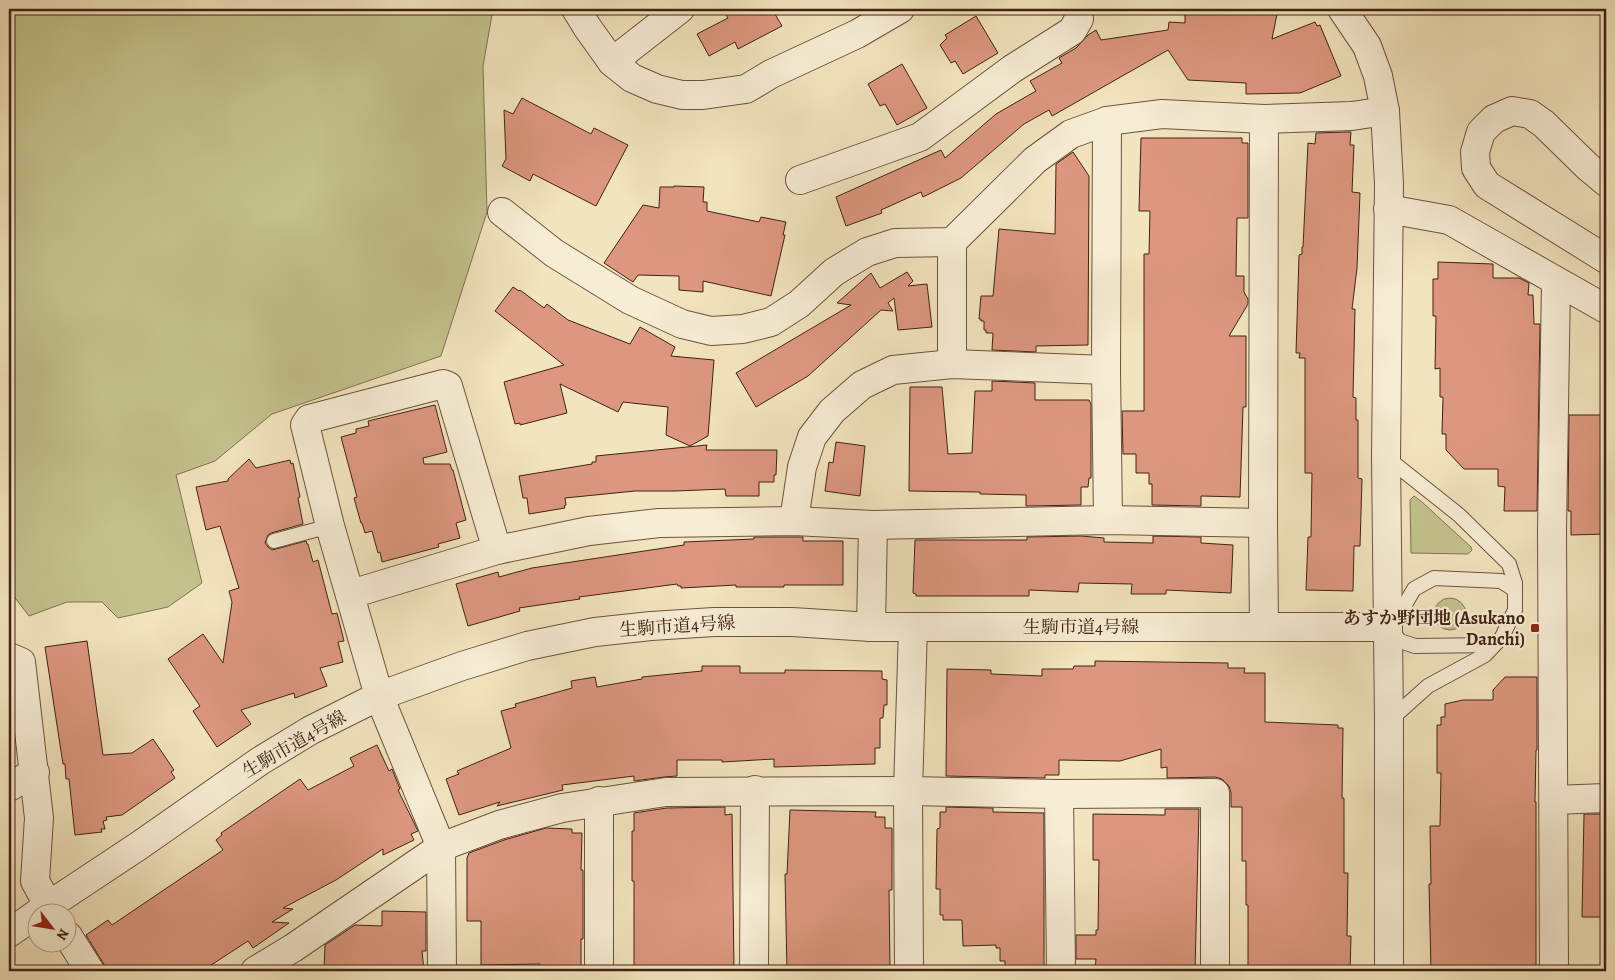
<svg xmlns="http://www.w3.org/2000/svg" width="1615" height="980" viewBox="0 0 1615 980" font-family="Alegreya,'Noto Serif JP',serif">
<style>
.green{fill:#c3c18c;stroke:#827250}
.building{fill:#dd9780;stroke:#402213}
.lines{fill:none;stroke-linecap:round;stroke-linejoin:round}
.service-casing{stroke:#6c523e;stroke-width:16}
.minor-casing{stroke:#6c523e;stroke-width:30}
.tertiary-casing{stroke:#6c523e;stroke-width:30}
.service{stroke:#f7edd5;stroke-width:14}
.minor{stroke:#f7edd5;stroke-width:28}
.tertiary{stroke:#f7edd5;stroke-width:28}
.poi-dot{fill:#8f2418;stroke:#f7edd5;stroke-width:2}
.labels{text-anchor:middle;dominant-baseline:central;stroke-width:4.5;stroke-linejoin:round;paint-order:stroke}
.poi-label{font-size:18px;font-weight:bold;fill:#402213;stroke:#f7edd5;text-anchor:end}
.street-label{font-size:18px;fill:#402213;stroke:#f7edd5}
</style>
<rect width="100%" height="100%" fill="#f2e4be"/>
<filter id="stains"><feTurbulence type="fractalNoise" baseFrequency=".004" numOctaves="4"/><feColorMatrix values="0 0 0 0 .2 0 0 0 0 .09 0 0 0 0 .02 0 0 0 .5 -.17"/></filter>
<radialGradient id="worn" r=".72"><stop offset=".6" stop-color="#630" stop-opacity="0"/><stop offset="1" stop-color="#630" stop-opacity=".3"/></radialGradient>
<g class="green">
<polygon points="9,9 493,9 483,66 487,212 441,356 272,414 215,461 176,475 202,583 168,607 118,618 102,602 67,602 29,616 9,590"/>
<polygon points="1414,496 1422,502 1471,547 1472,550 1468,554 1411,553 1410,500"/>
<circle cx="1450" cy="614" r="16"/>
</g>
<g class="building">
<polygon points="722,9 772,9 782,26 738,49 735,42 709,56 697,34 728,18"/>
<polygon points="1185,9 1278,9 1272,39 1315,22 1317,26 1320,25 1341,76 1300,93 1246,94 1246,83 1188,80 1168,50 1052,116 1049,110 1024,124 961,178 923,197 921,192 881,210 882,213 846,226 836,197 941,150 945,158 996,114 1036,91 1030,81 1062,63 1059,58 1076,48 1088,35 1096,30 1101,40 1168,30 1169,22 1185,23"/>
<polygon points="976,16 998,53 963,74 955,61 951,63 940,45 947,38 945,35"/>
<polygon points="902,64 927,108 897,125 885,104 880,106 868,84"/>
<polygon points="522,98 591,134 594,128 628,145 596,206 533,174 530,181 502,166 506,159 504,110 513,114"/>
<polygon points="1347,132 1351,132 1350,145 1354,145 1352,192 1360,193 1357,268 1352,309 1355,309 1353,397 1356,398 1356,420 1358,420 1358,478 1362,479 1360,546 1354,546 1353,591 1306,590 1308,537 1311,537 1312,473 1305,473 1305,358 1299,358 1300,353 1296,353 1299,255 1302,254 1302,247 1303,247 1308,143 1315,144 1316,133"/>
<polygon points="1141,138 1242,138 1242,143 1248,143 1248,218 1237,218 1236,276 1244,276 1244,292 1248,299 1248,304 1229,336 1246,336 1246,407 1243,407 1240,497 1201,496 1201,506 1152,505 1152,484 1149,484 1149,473 1136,473 1136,454 1123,454 1122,411 1144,411 1144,254 1149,254 1150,211 1139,211"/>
<polygon points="1073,152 1089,176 1088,345 1036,346 1036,352 992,350 993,333 986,333 986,330 984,330 984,321 981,321 981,319 979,319 981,296 993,296 999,229 1055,234 1056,164"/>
<polygon points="674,186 704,187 703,202 707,202 707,211 759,222 761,217 786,222 783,235 785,235 771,296 703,281 703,292 679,290 679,276 638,275 633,282 604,263 643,205 659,208 660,187 674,187"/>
<polygon points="1438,262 1493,264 1493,278 1519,278 1529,283 1528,295 1533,295 1534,324 1540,324 1537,511 1504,511 1505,487 1498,486 1498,469 1464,469 1446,450 1446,434 1442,434 1443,397 1440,397 1440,368 1435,369 1436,316 1433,316 1433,279 1438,279"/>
<polygon points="907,272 913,281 908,286 927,284 932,327 898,330 894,298 888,303 893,311 881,310 808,376 756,407 736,373 851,305 837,303 871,273 880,288"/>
<polygon points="513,287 519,291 520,290 544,308 547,304 568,320 630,344 640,327 675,347 671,356 714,360 708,436 690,446 666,435 668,407 623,402 618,412 560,384 567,413 520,425 520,423 515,424 504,382 564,365 495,311"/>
<polygon points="992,381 1035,383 1035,400 1089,400 1091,404 1091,478 1089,478 1088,487 1081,487 1081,505 1026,506 1026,495 980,494 980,492 909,491 910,387 942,387 948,454 972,453 975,391 992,391"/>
<polygon points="435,405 447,452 423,458 424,464 450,464 452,470 453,470 466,520 456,523 460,538 438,544 439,547 382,562 380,552 378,553 372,531 365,533 362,523 361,523 354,498 357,497 341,437 356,433 356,429 369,426 368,421"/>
<polygon points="1569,415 1606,415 1606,534 1571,535 1571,511 1568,511"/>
<polygon points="836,442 865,446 860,496 825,491 829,462 833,463"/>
<polygon points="707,445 706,450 777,450 776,475 774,475 774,482 759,482 759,496 726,496 725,489 675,491 635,491 565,498 566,505 564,506 565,508 529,514 527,498 523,498 519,476 592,464 592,462 596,462 596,456"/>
<polygon points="249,459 256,468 290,460 291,464 293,463 300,497 298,498 303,524 271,533 268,535 265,543 268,547 272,550 306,541 307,544 308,544 313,562 318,560 332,614 337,613 344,641 338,642 343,662 320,668 327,686 295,698 294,693 241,710 251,724 217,747 193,711 200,706 168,659 203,634 223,663 232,602 229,591 239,588 220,526 206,530 196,487 228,481 228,479"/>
<polygon points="1081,536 1104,538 1104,542 1153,543 1153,536 1201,537 1201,543 1233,545 1231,593 1166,590 1166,594 1131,594 1132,584 1079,583 1078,592 1029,590 1029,596 916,596 916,594 913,593 915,540 1027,540 1027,537"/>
<polygon points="754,537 803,537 803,541 843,541 843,585 784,585 784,587 736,587 736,585 681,588 681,586 678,586 677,584 579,597 580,599 519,608 520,611 468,626 456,584 498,572 499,577 532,568 684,545 684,542 754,539"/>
<polygon points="87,641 103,755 132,753 153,739 174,770 171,772 175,778 122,815 106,817 107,820 103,821 105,829 101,829 102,832 75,835 69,779 66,779 65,764 63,764 45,647"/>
<polygon points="1095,661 1228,663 1228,668 1245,668 1244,673 1265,673 1265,722 1338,725 1338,728 1343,728 1342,798 1344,798 1344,873 1348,873 1347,936 1351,936 1350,971 1248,971 1248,905 1246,905 1246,861 1242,861 1242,807 1231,807 1231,793 1229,786 1222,779 1215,777 1167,778 1167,767 1161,768 1161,749 1120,761 1059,760 1059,775 1045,775 1045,778 946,776 947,669 991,670 991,674 1042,676 1042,669 1073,669 1074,666 1095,666"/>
<polygon points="702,666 740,666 740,673 785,673 785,670 882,671 882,679 887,680 887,705 884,705 883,718 880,718 880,748 875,748 875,764 774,767 774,759 722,762 722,760 677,760 677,776 664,777 634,781 634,776 562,785 563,790 497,806 500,802 459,815 446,779 459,774 457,771 511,748 501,711 516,707 515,704 572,688 571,681 595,677 597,687 642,679 642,677 702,671"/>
<polygon points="1505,677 1537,677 1537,750 1536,750 1535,802 1536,802 1536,971 1431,971 1429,884 1431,884 1430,826 1440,826 1441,773 1437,773 1437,725 1441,725 1441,717 1445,717 1445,704 1463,700 1493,700 1493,690"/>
<polygon points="377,745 389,771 392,769 400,789 398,790 418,831 411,834 414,840 383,855 383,849 336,880 283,908 293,909 272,922 289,923 253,948 248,941 202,971 108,971 86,935 108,920 112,925 223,850 216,840 222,835 221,833 300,779 308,790 354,766 350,758"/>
<polygon points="725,807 725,815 732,814 734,971 634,971 634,881 632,881 632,831 634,831 634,813 667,808"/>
<polygon points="946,807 993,808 993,812 1044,813 1044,971 1005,971 1005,961 1000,961 1000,948 996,948 996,945 963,946 962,920 943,920 943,915 940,915 940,889 936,889 937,829 940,828 940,812 946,812"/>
<polygon points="1165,809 1199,809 1195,971 1095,971 1096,959 1076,959 1076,935 1096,935 1096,930 1098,930 1099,860 1093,860 1093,814 1165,815"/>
<polygon points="790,810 876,812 875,817 885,817 885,828 892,828 892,890 889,890 890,971 787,971 785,874 787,874"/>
<polygon points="1584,814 1606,814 1606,917 1582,917"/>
<polygon points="546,828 572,829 572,833 582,833 581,870 583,870 583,939 581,939 581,971 540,971 540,964 481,965 481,921 467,921 467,858 469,853 504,840"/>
<polygon points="382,911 426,912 426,951 422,951 424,971 324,971 325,945 355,925 382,926"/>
</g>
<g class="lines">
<g class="service-casing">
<g id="service">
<polyline points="1386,457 1459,515 1509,564 1515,583 1515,610 1502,637 1485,655 1428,686 1389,721"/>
<polyline points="274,541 330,526"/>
<polyline points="1494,645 1415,646 1400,641 1388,627 1403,608 1414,589 1434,578 1501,581 1515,590"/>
</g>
</g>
<g class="minor-casing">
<g id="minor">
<polyline points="612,62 680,9"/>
<polyline points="1107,121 1106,370 1108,520"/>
<polyline points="800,180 920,137 1012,69 1072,31 1079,19 1078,9"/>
<polyline points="1606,182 1588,167 1544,124 1530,114 1512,111 1494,119 1481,132 1475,152 1476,168 1487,185 1606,259"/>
<polyline points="1388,209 1449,220 1606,309"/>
<polyline points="502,212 554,253 630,300 682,324 711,331 743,329 771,322 799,304 834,272 867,252 895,243 952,242 1035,160 1071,134 1107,121 1162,114 1264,119 1352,116 1385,111"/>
<polyline points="952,242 952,364"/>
<polyline points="794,521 802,467 812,437 832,411 862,385 893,370 952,364 1106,370"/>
<polyline points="351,594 497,550 589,531 659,523 794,521 873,525 1108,520 1263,523"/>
<polyline points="871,627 873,525"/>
<polyline points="1264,627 1263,523 1264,119"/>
<polyline points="9,657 21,662 39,818 35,881 52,912"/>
<polyline points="9,787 35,772"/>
<polyline points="1059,794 1061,971"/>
<polyline points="1554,800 1606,798"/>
<polyline points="599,801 599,971"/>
<polyline points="68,936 90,971"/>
<polyline points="255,971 293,948 441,847 499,825 562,808 666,792 908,791 1059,794 1215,793 1215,971"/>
<polyline points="442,971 441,847 379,696 330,526 305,425 309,419 443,384 448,386 497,550"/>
<polyline points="754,971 755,790"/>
<polyline points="909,971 908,791 913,627"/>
<polyline points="1554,971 1552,531 1556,282"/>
</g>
</g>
<g class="tertiary-casing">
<g id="tertiary">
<polyline points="576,9 587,27 612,62 632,78 657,89 682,95 703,95 746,89 771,74 857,34 900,9"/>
<polyline points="1342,9 1367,46 1378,76 1385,111 1389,184 1386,457 1389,721 1389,971"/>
<polyline points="39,912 140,845 260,761 311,730 379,696 462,666 527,646 595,632 651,626 714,622 792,622 871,627 1388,627"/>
<polyline points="9,933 38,913"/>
</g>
</g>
<use href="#service" class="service"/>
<use href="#minor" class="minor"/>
<use href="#tertiary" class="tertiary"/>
</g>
<rect class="poi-dot" x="1530" y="623" width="10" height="10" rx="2.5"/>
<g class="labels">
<g class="poi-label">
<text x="1525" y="618">あすか野団地 (Asukano<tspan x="1525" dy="21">Danchi)</tspan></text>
</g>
<g class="street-label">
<text transform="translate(677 626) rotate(-4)">生駒市道4号線</text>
<text x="1081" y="627">生駒市道4号線</text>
<text transform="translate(294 744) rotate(-30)">生駒市道4号線</text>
</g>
</g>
<rect width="1615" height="980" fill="none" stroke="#f2e4be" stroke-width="30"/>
<rect x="10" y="10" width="1595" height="960" fill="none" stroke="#402213" stroke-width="2.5"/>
<rect x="15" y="15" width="1585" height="950" fill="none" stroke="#402213"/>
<g transform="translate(52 928) rotate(121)"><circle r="24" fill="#f7edd5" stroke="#ae9c87"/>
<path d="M0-4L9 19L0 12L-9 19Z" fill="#8f2418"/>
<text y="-8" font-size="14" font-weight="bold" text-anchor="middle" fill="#402213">N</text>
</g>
<rect width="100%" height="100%" filter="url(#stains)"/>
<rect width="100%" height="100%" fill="url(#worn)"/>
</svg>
